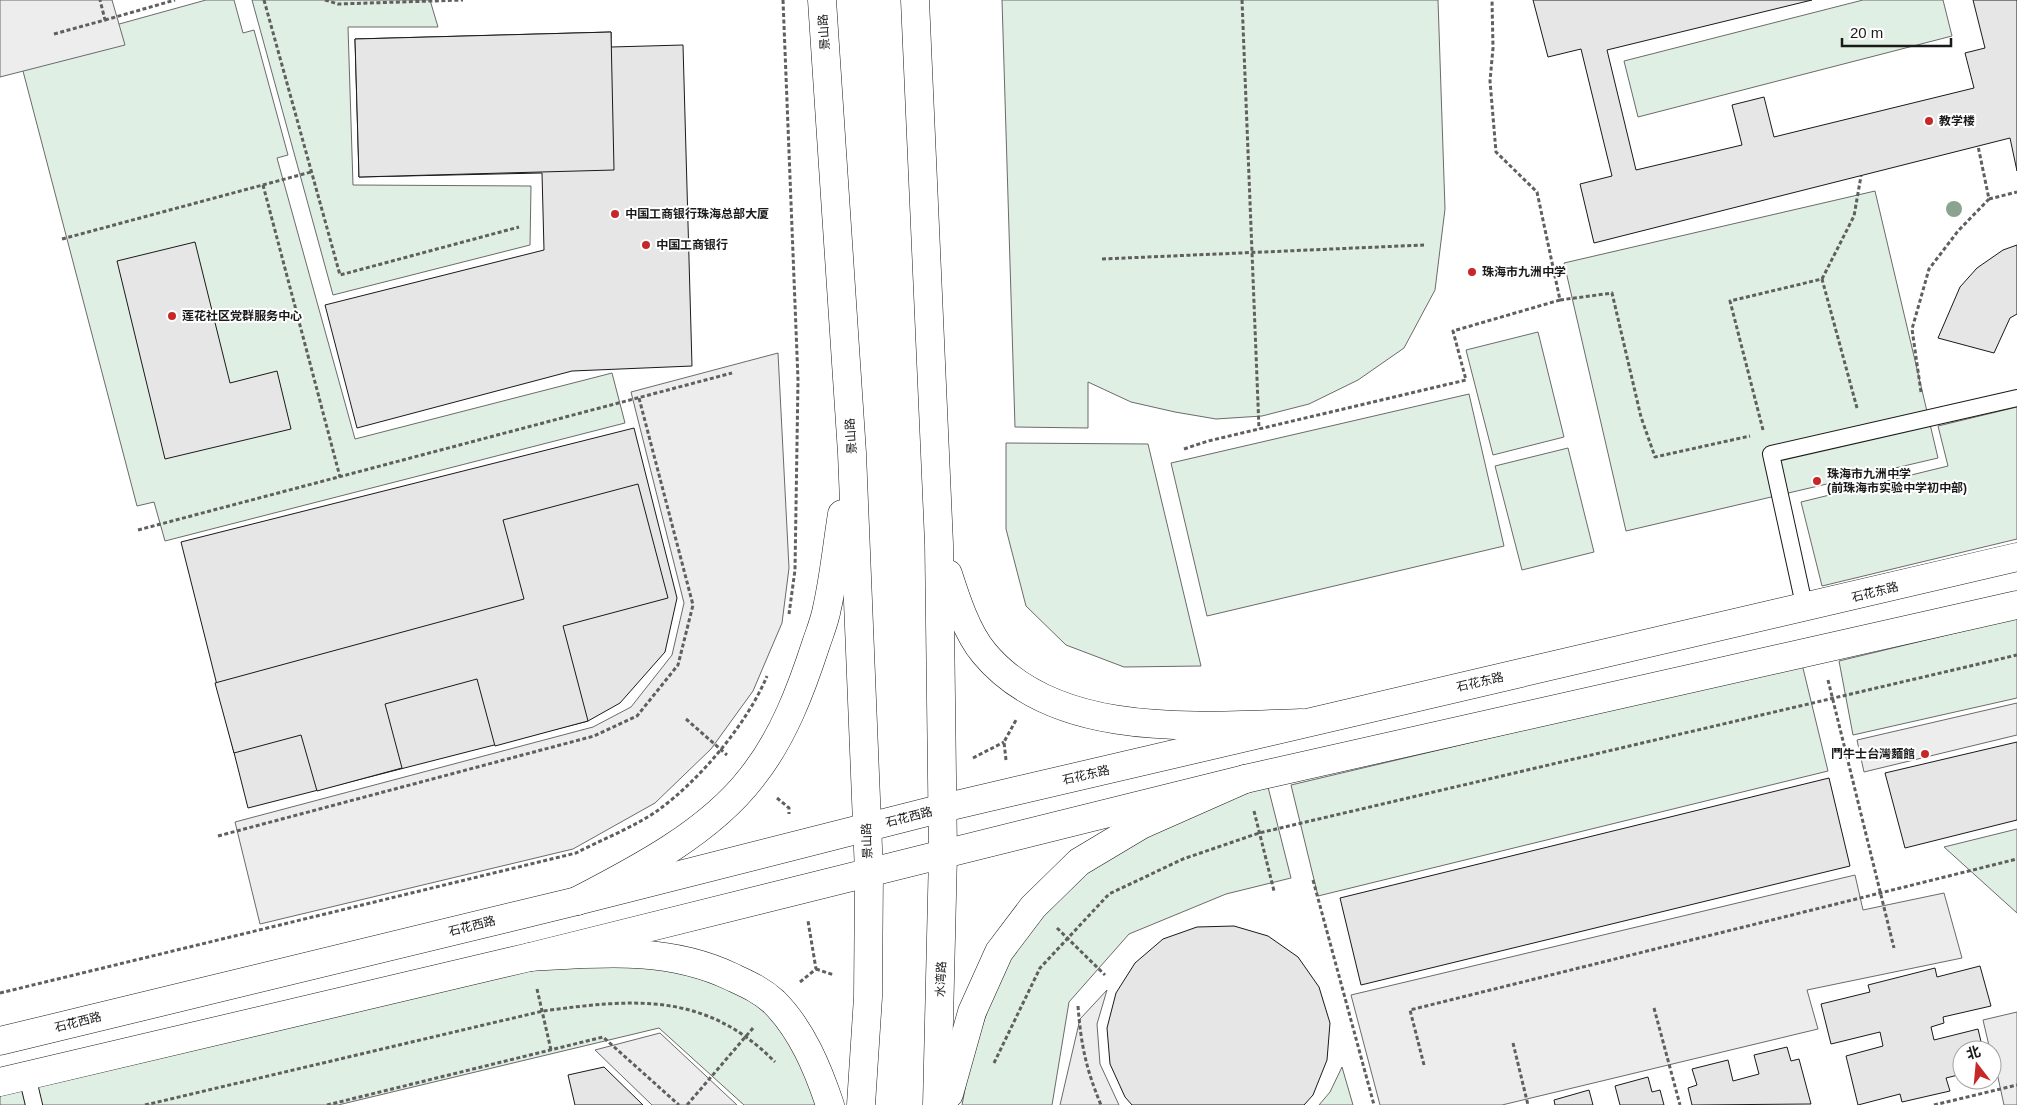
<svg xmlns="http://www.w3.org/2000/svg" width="2017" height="1105" viewBox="0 0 2017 1105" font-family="Helvetica,'Noto Sans SC',sans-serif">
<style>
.green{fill:#e0efe3;stroke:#6a6a6a}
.parking{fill:#ededed;stroke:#6a6a6a}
.building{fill:#e6e6e6;stroke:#1a1a1a}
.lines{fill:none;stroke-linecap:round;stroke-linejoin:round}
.service-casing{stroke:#1a1a1a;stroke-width:18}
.secondary-casing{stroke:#1a1a1a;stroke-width:29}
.primary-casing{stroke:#1a1a1a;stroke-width:29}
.path{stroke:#5f5f5f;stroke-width:3;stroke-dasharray:4 2.5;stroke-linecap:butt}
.service{stroke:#fff;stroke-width:16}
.secondary{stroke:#fff;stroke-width:28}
.primary{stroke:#fff;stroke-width:28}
.tree{fill:#8aa48f}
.poi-dot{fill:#c62828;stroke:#fff;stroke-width:2}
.labels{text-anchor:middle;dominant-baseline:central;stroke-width:4;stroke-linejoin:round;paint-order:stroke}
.street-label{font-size:12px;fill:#1a1a1a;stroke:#fff}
.poi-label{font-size:12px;font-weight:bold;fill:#1a1a1a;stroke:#fff;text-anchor:start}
</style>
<rect width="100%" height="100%" fill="#fff"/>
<g class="green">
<polygon points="206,0 234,0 243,33 254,30 288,155 277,158 355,439 612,373 625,423 165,541 154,502 137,506 18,52"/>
<polygon points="252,0 430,0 438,27 348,27 353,185 531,186 530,245 333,295"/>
<polygon points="1002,0 1438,0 1445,209 1435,290 1404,348 1358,380 1309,404 1262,416 1216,419 1175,412 1131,402 1088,382 1088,428 1015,427"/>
<polygon points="1863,0 1943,0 1952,36 1638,117 1624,61"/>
<polygon points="1875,191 1938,458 1626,531 1564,263"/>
<polygon points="1538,332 1564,437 1493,455 1466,350"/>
<polygon points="1469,394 1504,546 1207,616 1171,463"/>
<polygon points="2017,407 2017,539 1822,586 1801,502 1948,466 1938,426"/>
<polygon points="1006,443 1148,444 1201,666 1124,667 1066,645 1026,606 1006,529"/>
<polygon points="1568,448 1594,552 1522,570 1495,466"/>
<polygon points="2017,618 2017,698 1853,735 1839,661"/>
<polygon points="1802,664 1828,771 1318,896 1291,785"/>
<polygon points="1268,787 1291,878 1226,894 1129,934 1069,1002 1052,1105 962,1105 970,1062 1005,959 1043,914 1087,870 1142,835 1247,790"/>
<polygon points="2017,829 2017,913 1944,847"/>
<polygon points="626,961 715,977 782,1023 824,1105 744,1105 659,1028 338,1105 0,1105 0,1091 530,964"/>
<polygon points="1342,1067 1353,1105 1319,1105 1330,1092"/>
</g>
<g class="parking">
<polygon points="0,0 112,0 125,45 0,77"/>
<polygon points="778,353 789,568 782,623 753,691 711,749 655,803 573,849 260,924 235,822 593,727 631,707 672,655 684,603 631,392"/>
<polygon points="2017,703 2017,735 1864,772 1857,740"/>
<polygon points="1855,875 1863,910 1944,893 1962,958 1807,990 1818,1029 1502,1105 1380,1105 1351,995"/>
<polygon points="1107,990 1097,1024 1100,1064 1119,1105 1060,1105 1080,1019"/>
<polygon points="2017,1012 2017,1105 2004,1105 1992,1050 1990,1050 1983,1020"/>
<polygon points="660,1033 737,1105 652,1105 595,1050"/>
</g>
<g class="building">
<polygon points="1533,0 1812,0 1607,50 1636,170 1742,145 1732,105 1764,97 1774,137 1974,88 1965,53 1985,48 1973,0 2017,0 2017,171 2010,138 1594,243 1580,184 1612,176 1581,49 1548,57"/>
<polygon points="611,32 611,47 683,45 692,366 572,371 357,428 325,305 544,250 542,173 359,177 355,39"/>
<polygon points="611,32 614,170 359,177 355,39"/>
<polygon points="195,242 230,383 277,371 291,429 165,459 117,261"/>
<polygon points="2017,245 2017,314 2010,318 1994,353 1938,338 1960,287 1977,268 2003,250"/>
<polygon points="634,428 677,598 665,652 620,703 588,721 248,808 181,542"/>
<polygon points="638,484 668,598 563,626 588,721 495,746 477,679 385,704 402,768 317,791 301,735 234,753 215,683 524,599 503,520"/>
<polygon points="2017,742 2017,820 1905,848 1885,773"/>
<polygon points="1829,778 1850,866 1361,985 1340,898"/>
<polygon points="1234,926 1268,936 1298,957 1319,987 1330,1023 1327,1060 1313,1095 1304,1105 1132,1105 1125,1097 1110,1064 1107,1028 1116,993 1135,963 1163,939 1197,927"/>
<polygon points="1980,966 1991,1006 1943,1017 1944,1023 1931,1027 1934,1040 1978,1029 1983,1050 1962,1050 1962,1074 1946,1078 1950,1091 1902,1102 1900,1094 1858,1105 1846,1056 1883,1046 1880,1032 1831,1044 1821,1004 1870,992 1868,985 1935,968 1937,977"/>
<polygon points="1787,1047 1791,1061 1799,1059 1811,1104 1692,1105 1688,1088 1697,1085 1692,1069 1728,1060 1733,1081 1759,1074 1754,1055"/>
<polygon points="604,1067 643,1105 575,1105 568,1075"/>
<polygon points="1648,1077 1652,1092 1660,1090 1664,1105 1620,1105 1615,1086"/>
<polygon points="1589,1090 1593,1105 1555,1105 1554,1100"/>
</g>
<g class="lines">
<g class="service-casing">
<g id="service">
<polyline points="1805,609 1771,454 2017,398"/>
<polyline points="27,1076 34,1105"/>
</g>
</g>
<g class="secondary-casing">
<g id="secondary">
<polyline points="0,1041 577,901 943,808 2017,557"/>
<polyline points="0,1082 530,957 1245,779 2017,605"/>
</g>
</g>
<g class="primary-casing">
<g id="primary">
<polyline points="822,0 852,453 869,873 868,997 861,1105"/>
<polyline points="915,0 939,544 943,854 937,1105"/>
<path d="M948 574C956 599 967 633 984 653 1056 740 1200 726 1301 723"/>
<path d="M577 901C637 870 710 832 752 777 783 738 801 690 816 644 820 632 825 620 827 608 834 577 837 545 842 514"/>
<path d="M530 957C599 953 667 946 732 977 747 984 761 990 774 1002 802 1030 818 1069 830 1105"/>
<polyline points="949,1094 972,1012 999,952 1033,907 1079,862 1141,825 1245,779"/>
</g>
</g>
<g class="path">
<polyline points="264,0 340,275 519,227"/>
<polyline points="325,0 338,4 463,0"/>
<polyline points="783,0 798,380 795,570 789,614"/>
<polyline points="1242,0 1259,429"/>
<polyline points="105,20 175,0"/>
<polyline points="54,34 105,20 100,0"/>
<polyline points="263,185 340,477"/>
<polyline points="1989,199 2017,192"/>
<polyline points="62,239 311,172"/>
<polyline points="1102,259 1424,245"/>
<polyline points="1822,279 1854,216 1861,176"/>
<polyline points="1560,300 1612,293 1641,417 1655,457 1750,436"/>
<polyline points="1921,392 1912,329 1929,269 1958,231 1989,199 1978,146"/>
<polyline points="1763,430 1730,301 1822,279 1857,408"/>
<polyline points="1184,449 1208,441 1466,380 1453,331 1560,300 1537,192 1496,152 1490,81 1493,48 1492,0"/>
<polyline points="138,530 732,373"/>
<polyline points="1828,680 1894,948"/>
<polyline points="686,719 727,755"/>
<polyline points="973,758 1004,742"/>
<polyline points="1006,760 1004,742 1016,720"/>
<polyline points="777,798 789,808 789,814"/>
<polyline points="1254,811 1274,891"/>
<polyline points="218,836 594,736 637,716 678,665 693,605 639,398"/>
<polyline points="1313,880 1374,1105"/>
<polyline points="1057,928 1105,975"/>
<polyline points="816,969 834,975"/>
<polyline points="800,982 816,969 808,921"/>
<polyline points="537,989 551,1050"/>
<path d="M0 993 576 853C601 840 634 827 657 811 700 780 747 724 767 676"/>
<path d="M1078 1006C1081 1045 1086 1069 1101 1105"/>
<polyline points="1654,1008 1680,1105"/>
<polyline points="1513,1043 1528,1105"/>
<polyline points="994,1063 1040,968 1109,894 1183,859 1259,833 2017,655"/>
<polyline points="1424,1065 1410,1010 2017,859"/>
<path d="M145 1105 543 1011C633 999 705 991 775 1062"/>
<polyline points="327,1105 603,1037 679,1105"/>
<polyline points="687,1105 753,1028"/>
<polyline points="1934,1105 2017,1085"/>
</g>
<use href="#service" class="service"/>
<use href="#secondary" class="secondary"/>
<use href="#primary" class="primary"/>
</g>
<circle class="tree" cx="1954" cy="209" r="8"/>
<g class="poi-dot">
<circle cx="1929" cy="121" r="5"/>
<circle cx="615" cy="214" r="5"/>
<circle cx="646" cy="245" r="5"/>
<circle cx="1472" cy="272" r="5"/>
<circle cx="172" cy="316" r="5"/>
<circle cx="1817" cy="481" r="5"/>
<circle cx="1925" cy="754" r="5"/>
</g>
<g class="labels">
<g class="street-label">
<text transform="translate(824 32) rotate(-94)">景山路</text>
<text transform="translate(851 436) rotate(-94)">景山路</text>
<text transform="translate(1875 592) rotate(-14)">石花东路</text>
<text transform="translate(1480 682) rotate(-13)">石花东路</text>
<text transform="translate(1086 775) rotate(-13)">石花东路</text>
<text transform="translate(909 817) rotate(-14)">石花西路</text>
<text transform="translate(867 841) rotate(-92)">景山路</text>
<text transform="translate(472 926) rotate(-14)">石花西路</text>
<text transform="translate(941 979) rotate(-88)">水湾路</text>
<text transform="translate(78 1022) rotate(-14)">石花西路</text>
</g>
<g class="poi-label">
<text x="1939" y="121">教学楼</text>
<text x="625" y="214">中国工商银行珠海总部大厦</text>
<text x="656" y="245">中国工商银行</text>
<text x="1482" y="272">珠海市九洲中学</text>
<text x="182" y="316">莲花社区党群服务中心</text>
<text x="1827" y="474">珠海市九洲中学<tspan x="1827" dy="14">(前珠海市实验中学初中部)</tspan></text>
<text x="1915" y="754" text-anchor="end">鬥牛士台灣麵館</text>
</g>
</g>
<g transform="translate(1977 1065) rotate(344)"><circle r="24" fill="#ffffff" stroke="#a3a3a3"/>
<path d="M0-4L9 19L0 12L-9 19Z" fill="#c62828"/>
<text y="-8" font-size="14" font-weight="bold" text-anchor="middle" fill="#1a1a1a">北</text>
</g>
<path d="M1842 38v8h109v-8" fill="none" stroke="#1a1a1a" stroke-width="2.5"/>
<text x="1850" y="38" font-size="15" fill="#1a1a1a" stroke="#ffffff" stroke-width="4" paint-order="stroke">20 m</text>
</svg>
